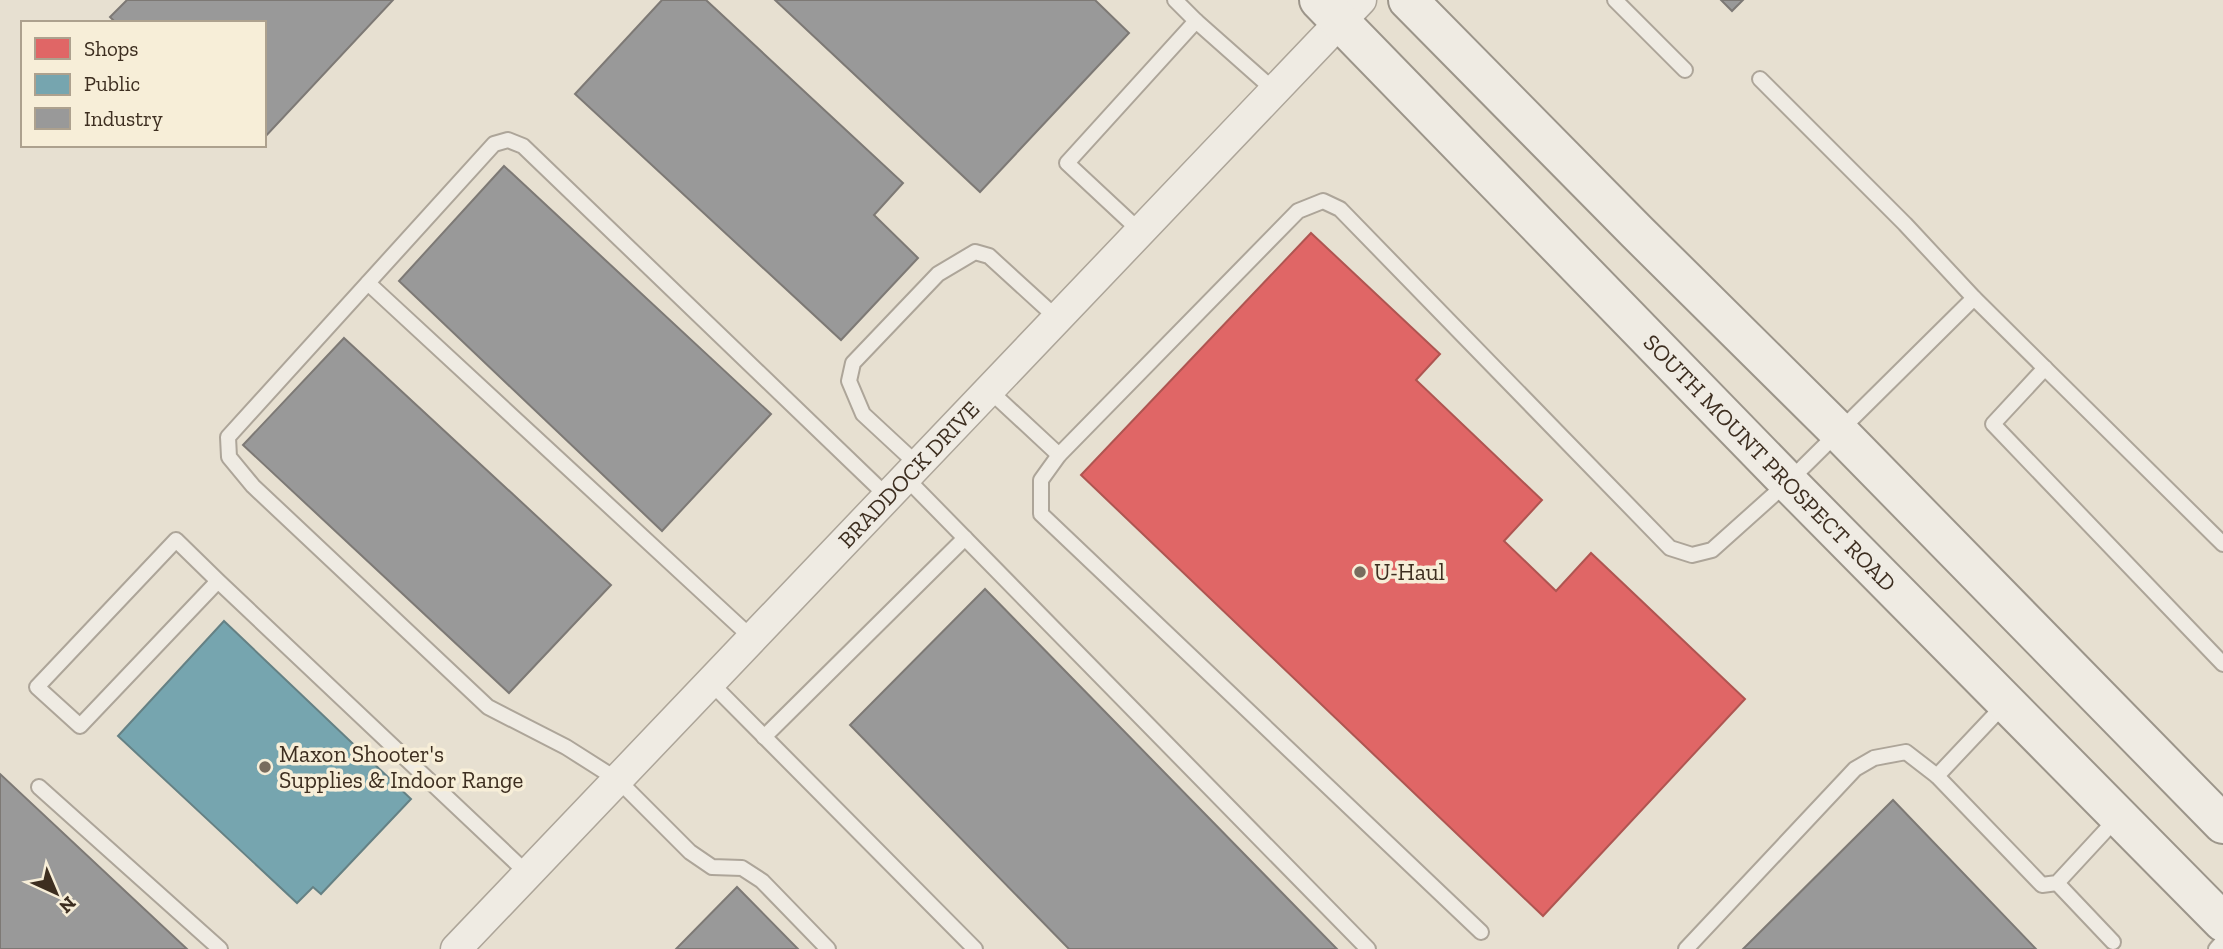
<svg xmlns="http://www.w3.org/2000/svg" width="2223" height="949" viewBox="0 0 2223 949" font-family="'Zilla Slab',serif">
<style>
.shops{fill:#e06666;stroke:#af5551;stroke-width:2}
.public{fill:#76a5af;stroke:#658184;stroke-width:2}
.industry{fill:#999;stroke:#7d7975;stroke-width:2}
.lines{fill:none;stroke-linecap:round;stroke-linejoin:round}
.service-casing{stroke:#ada599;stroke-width:18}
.minor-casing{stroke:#ada599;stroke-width:33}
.secondary-casing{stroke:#9c958a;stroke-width:42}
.service{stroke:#efebe3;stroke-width:14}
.minor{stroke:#efebe3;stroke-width:30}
.secondary{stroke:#efebe3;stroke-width:38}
.poi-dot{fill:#786c5e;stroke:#f7eed8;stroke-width:2.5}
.labels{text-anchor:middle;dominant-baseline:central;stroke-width:7;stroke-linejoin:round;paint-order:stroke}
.street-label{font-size:23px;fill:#3d2e20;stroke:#f7eed8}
.poi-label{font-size:23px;fill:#3d2e20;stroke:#f7eed8;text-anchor:start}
</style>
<rect width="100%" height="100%" fill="#e7e0d1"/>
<polygon class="shops" points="1311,233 1440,354 1416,380 1542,500 1504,541 1556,591 1591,553 1745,699 1543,916 1081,475"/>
<polygon class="public" points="224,621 411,799 321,894 313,887 297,903 118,736"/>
<g class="industry">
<polygon points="127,0 393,0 264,138 264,23 116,23 110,17"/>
<polygon points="662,0 706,0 903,183 874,215 918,258 841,340 575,94"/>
<polygon points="775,0 1095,0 1129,33 980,192"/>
<polygon points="1721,0 1743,0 1732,11"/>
<polygon points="504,166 771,414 662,531 399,281"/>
<polygon points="344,338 611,585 509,693 243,445"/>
<polygon points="985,589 1337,949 1069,949 850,725"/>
<polygon points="0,774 187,949 0,949"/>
<polygon points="1893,800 2036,949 1743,949"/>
<polygon points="737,887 798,949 676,949"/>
</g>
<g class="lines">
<g class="service-casing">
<g id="service">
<polyline points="1175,0 1196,21"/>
<polyline points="1615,0 1685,70"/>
<polyline points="1760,79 1905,224 1974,298 2223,544"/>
<polyline points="1141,232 1067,163 1196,21 1275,91"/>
<polyline points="368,283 752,638"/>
<polyline points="2045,368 1993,424 2223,664"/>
<polyline points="989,390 1059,455"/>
<polyline points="918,465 863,414 849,381 853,363 938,274 975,252 989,256 1058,319"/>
<polyline points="906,478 1368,949"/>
<polyline points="218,581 80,726 37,687 176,540 218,581 528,874"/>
<polyline points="710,682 975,949"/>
<polyline points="2004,705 1937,776 2042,885 2057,883 2118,817"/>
<polyline points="764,737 965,538"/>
<polyline points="39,787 220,949"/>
<polyline points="2057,883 2113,942"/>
<polyline points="1481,932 1041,514 1041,480 1059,455 1298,211 1323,201 1340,209 1670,548 1692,555 1712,550 1788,482 1974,298"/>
<polyline points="828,949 762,881 742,868 712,867 690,852 618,780 566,747 488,707 253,486 229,457 228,437 494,144 508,140 523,146 888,497"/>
<polyline points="1686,949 1855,769 1874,758 1906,752 1937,776"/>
<polyline points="2216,949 2223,941"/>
</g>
</g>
<g class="minor-casing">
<g id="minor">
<path id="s1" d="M456 949 1361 0"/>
</g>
</g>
<g class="secondary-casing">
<g id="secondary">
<path id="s2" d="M1319 0 1788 482 2223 922"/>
<polyline points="1408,0 1637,232 1838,431 2223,824"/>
</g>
</g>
<use href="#service" class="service"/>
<use href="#minor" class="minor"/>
<use href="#secondary" class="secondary"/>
</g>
<g class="poi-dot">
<circle cx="1360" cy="572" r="7"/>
<circle cx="265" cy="767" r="7"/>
</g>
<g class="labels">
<g class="street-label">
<text stroke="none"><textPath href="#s2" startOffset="646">SOUTH MOUNT PROSPECT ROAD</textPath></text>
<text stroke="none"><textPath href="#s1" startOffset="656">BRADDOCK DRIVE</textPath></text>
</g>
<g class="poi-label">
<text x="1374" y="572">U-Haul</text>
<text x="279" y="754">Maxon Shooter's<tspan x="279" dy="26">Supplies &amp; Indoor Range</tspan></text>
</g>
</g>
<rect x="21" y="21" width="245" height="126" fill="#f7eed8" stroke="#ada18e" stroke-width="2"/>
<rect x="35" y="38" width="35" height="21" fill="#e06666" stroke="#ada18e" stroke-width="2"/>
<text x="84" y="56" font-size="21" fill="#3d2e20">Shops</text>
<rect x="35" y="74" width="35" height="21" fill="#76a5af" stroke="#ada18e" stroke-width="2"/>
<text x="84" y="91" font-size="21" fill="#3d2e20">Public</text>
<rect x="35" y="108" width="35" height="21" fill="#999999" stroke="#ada18e" stroke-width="2"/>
<text x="84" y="126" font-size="21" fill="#3d2e20">Industry</text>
<g transform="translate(56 893) rotate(136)" stroke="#f7eed8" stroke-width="5" paint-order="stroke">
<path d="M0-5L12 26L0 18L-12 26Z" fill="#3d2e20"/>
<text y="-10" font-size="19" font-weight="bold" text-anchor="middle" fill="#3d2e20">N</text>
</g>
</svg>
